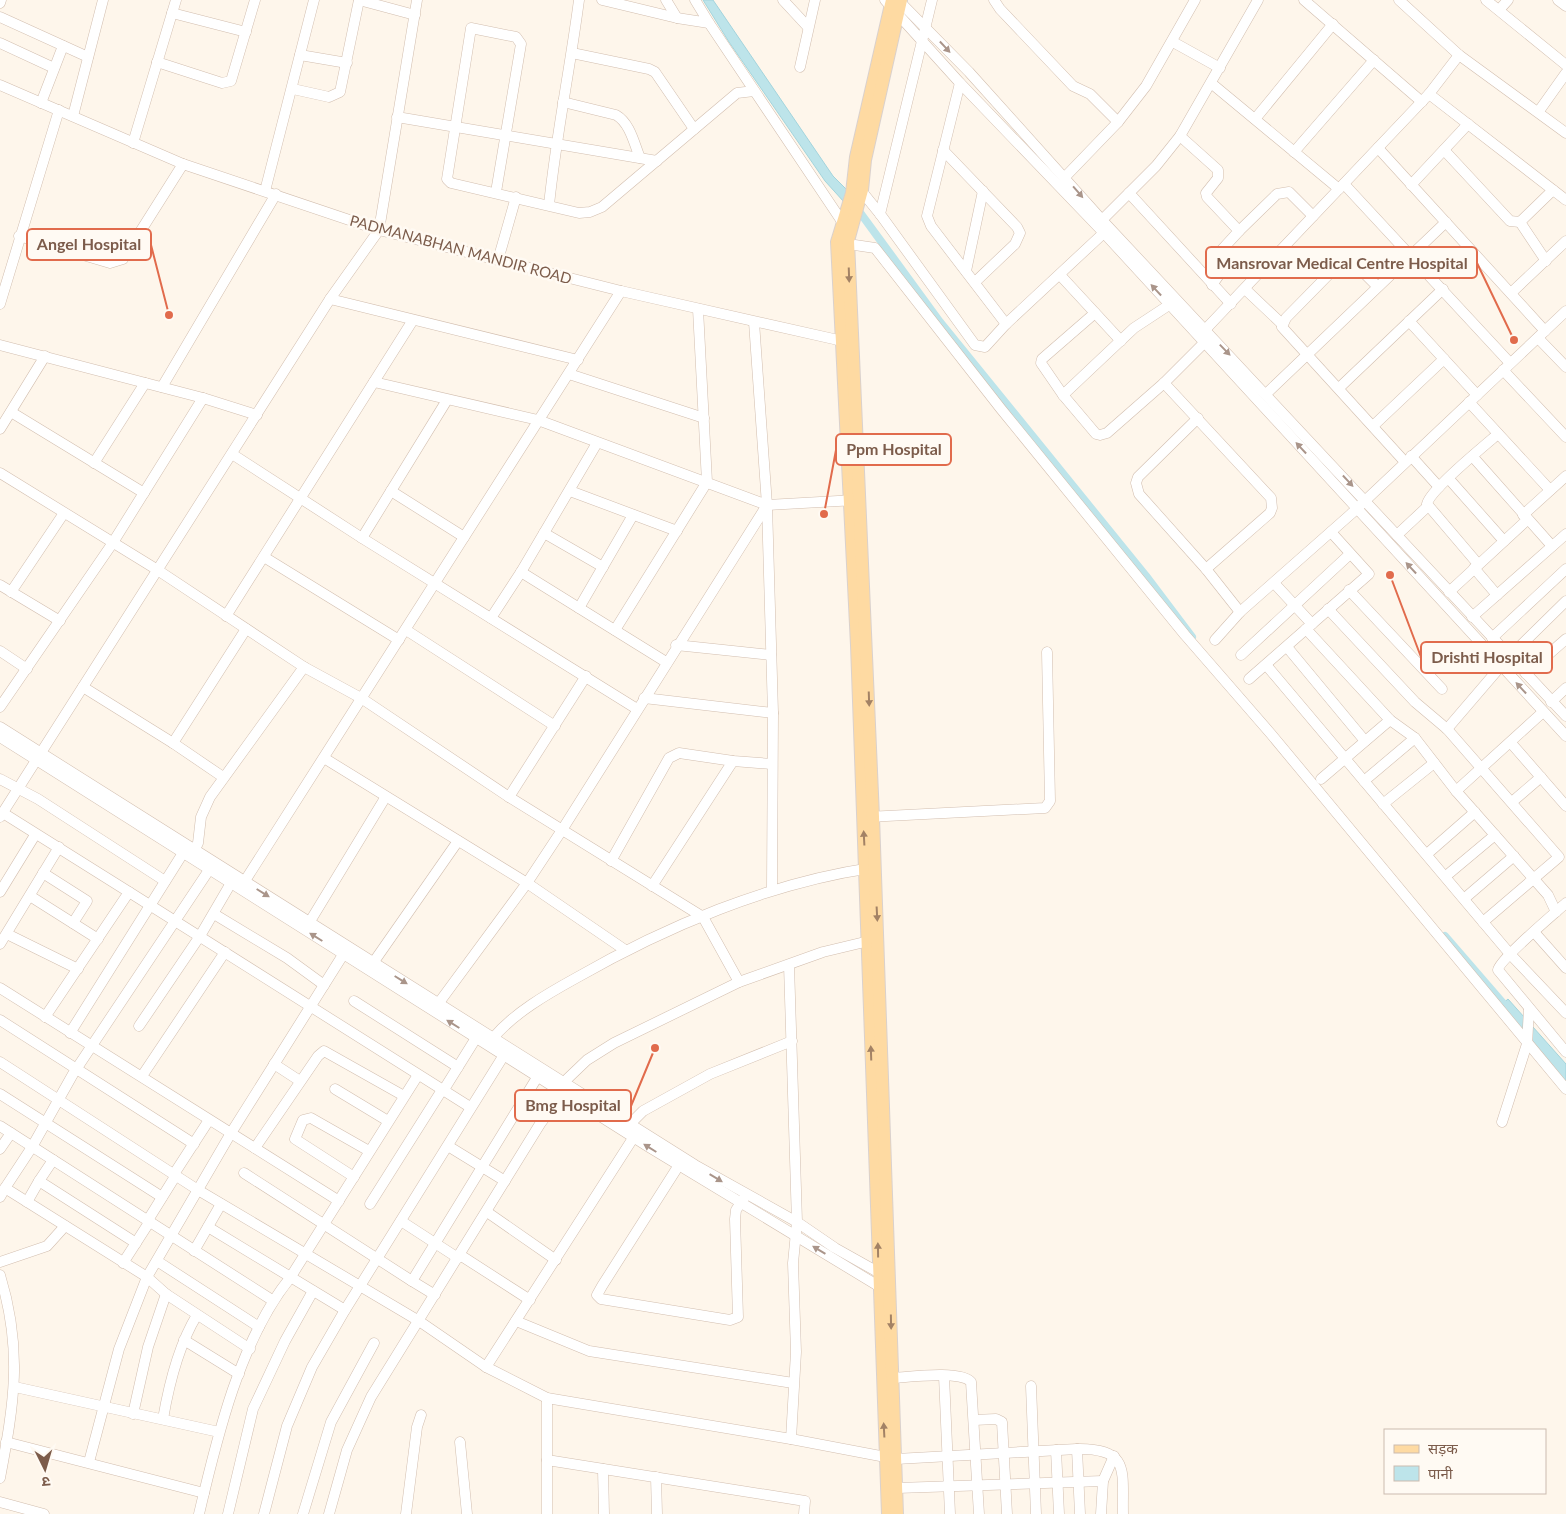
<svg xmlns="http://www.w3.org/2000/svg" width="1566" height="1514" viewBox="0 0 1566 1514" font-family="Lato,'Noto Sans Devanagari',sans-serif">
<style>
.water{fill:#bde4ea;stroke:#a3d4dc}
.lines{fill:none;stroke-linecap:round;stroke-linejoin:round}
.canal{stroke:#bde4ea;stroke-width:8}
.minor-casing{stroke:#d2beaf;stroke-width:11}
.major-casing{stroke:#dad1cd;stroke-width:14}
.minor{stroke:#fff;stroke-width:10}
.major{stroke:#fedaa2;stroke-width:12}
.oneway{fill:#aa958a}
.oneway2{fill:#a38265}
.labels{text-anchor:middle;dominant-baseline:central;stroke-width:5;stroke-linejoin:round;paint-order:stroke}
.street-label{font-size:15px;fill:#7c5c4b;stroke:#fffaf3}
.leader{fill:none;stroke:#e16b4c;stroke-width:2}
.callout-dot{fill:#e16b4c;stroke:#fffaf3;stroke-width:2}
.callout{fill:#fffaf3;stroke:#e16b4c;stroke-width:2}
.callout-label{font-size:16px;text-anchor:middle;font-weight:bold;fill:#7c5c4b}
</style>
<rect width="100%" height="100%" fill="#fef6eb"/>
<g class="water">
<polygon points="703,0 713,0 833,176 847,190 844,202 825,181 729,42"/>
<polygon points="1508,999 1566,1064 1566,1083 1500,1006"/>
</g>
<g class="lines">
<g class="canal">
<polyline points="856,207 940,322 1146,576 1192,637"/>
<polyline points="1445,936 1509,1010"/>
</g>
<g class="minor-casing">
<g id="minor">
<polyline points="359,0 415,15"/>
<polyline points="602,0 677,18 709,23 695,0"/>
<polyline points="666,0 677,18"/>
<polyline points="783,0 808,27"/>
<polyline points="885,0 960,83 1104,233 1566,736"/>
<polyline points="898,0 969,72 1102,220 1566,716"/>
<polyline points="932,0 880,214 975,345 985,347 1006,324 1108,229"/>
<polyline points="994,0 1000,9 1073,86 1090,94 1118,122"/>
<polyline points="1304,0 1422,102"/>
<polyline points="1399,0 1459,55 1566,133"/>
<polyline points="1486,0 1566,65"/>
<polyline points="1558,0 1566,6"/>
<polyline points="0,3 1,0"/>
<polyline points="1499,10 1508,0"/>
<polyline points="172,13 246,32"/>
<polyline points="0,17 88,57"/>
<polyline points="709,23 845,226"/>
<polyline points="1173,42 1220,68"/>
<polyline points="0,43 54,68"/>
<polyline points="572,53 649,69 655,72 694,129"/>
<polyline points="300,55 347,63"/>
<polyline points="157,62 222,83 231,81 255,0"/>
<polyline points="800,67 815,0"/>
<polyline points="960,83 927,216 931,226 1006,324"/>
<polyline points="1211,83 1339,189"/>
<polyline points="0,85 183,164 379,230 621,291 847,342"/>
<polyline points="293,89 329,97 340,92 359,0"/>
<polyline points="1429,94 1566,200"/>
<path d="M563 102 616 115C630 123 634 143 640 158"/>
<polyline points="41,103 63,46"/>
<polyline points="1539,111 1566,73"/>
<polyline points="73,116 103,0"/>
<polyline points="397,117 657,161"/>
<polyline points="1255,119 1333,24"/>
<polyline points="1180,136 1218,170 1218,178 1206,193 1207,197 1239,231 1217,255 1219,275 1212,285"/>
<polyline points="133,143 176,0"/>
<polyline points="1378,148 1545,331"/>
<polyline points="943,150 1017,227 1020,233 1015,244 975,282"/>
<polyline points="1444,150 1510,221 1520,222 1553,190"/>
<polyline points="1294,152 1374,60"/>
<polyline points="1065,177 1118,122 1146,86 1195,0"/>
<polyline points="1344,184 1510,363"/>
<polyline points="1411,185 1468,124"/>
<polyline points="859,188 880,214"/>
<polyline points="265,191 314,0"/>
<polyline points="496,192 521,44 516,37 471,28 447,179 451,183 579,213 590,212 602,207 737,93 754,91"/>
<polyline points="1129,193 1231,304"/>
<path d="M549 205C556 136 570 69 579 0"/>
<polyline points="1102,220 1156,166 1180,136 1258,0"/>
<polyline points="1520,222 1546,261"/>
<polyline points="1239,231 1277,194 1289,192 1313,216"/>
<polyline points="19,236 110,263 123,259 183,164"/>
<polyline points="848,244 875,248 1001,409 1185,635 1271,734 1566,1089"/>
<polyline points="498,260 516,197"/>
<polyline points="966,271 983,191"/>
<polyline points="1060,275 1121,341"/>
<polyline points="1377,286 1352,261 1342,261 1286,318 1282,327 1405,462"/>
<polyline points="1245,289 1282,324"/>
<polyline points="1511,293 1566,241"/>
<polyline points="330,299 578,360"/>
<polyline points="0,304 59,110"/>
<polyline points="1095,313 1042,359 1041,363 1063,395 1096,434 1100,435 1107,433 1164,383 1204,343"/>
<polyline points="1409,321 1477,395"/>
<polyline points="754,322 767,505 773,713 772,890"/>
<polyline points="1202,333 1429,94 1459,55"/>
<polyline points="1538,338 1566,367"/>
<polyline points="0,345 203,398 257,415"/>
<polyline points="1503,370 1566,437"/>
<polyline points="569,374 704,418"/>
<polyline points="374,382 538,420 767,505 856,500"/>
<polyline points="1164,383 1271,498 1272,508 1270,513 1206,569"/>
<polyline points="162,387 276,194"/>
<polyline points="1339,388 1443,289"/>
<polyline points="1266,394 1446,222"/>
<polyline points="1063,395 1134,328 1169,305"/>
<polyline points="1469,402 1550,490"/>
<polyline points="11,412 144,493"/>
<polyline points="1198,418 1138,477 1136,483 1139,494 1206,569 1240,612"/>
<polyline points="1373,426 1444,359"/>
<polyline points="0,429 45,356"/>
<polyline points="232,454 362,538 637,709"/>
<polyline points="1411,456 1439,487"/>
<polyline points="1473,457 1552,546"/>
<polyline points="94,463 145,383"/>
<polyline points="0,473 156,569 304,667 361,698 509,797 703,917 739,982"/>
<polyline points="1449,479 1504,541"/>
<polyline points="391,491 464,537"/>
<polyline points="570,491 677,531"/>
<polyline points="1523,515 1566,476"/>
<polyline points="544,533 603,567"/>
<polyline points="1397,535 1427,507"/>
<polyline points="362,538 447,400"/>
<polyline points="264,557 399,640"/>
<path d="M1478 564 1427 504C1430 490 1484 446 1498 434"/>
<polyline points="1474,568 1497,595"/>
<polyline points="521,572 666,662"/>
<polyline points="1274,583 1312,624"/>
<polyline points="0,585 60,621"/>
<polyline points="1349,590 1442,689"/>
<polyline points="11,592 64,513"/>
<polyline points="1449,592 1527,520"/>
<polyline points="579,608 633,515"/>
<polyline points="1328,609 1415,702 1447,729 1559,857 1483,922"/>
<polyline points="226,616 413,320"/>
<polyline points="1472,617 1566,534"/>
<polyline points="491,618 521,572 597,443"/>
<polyline points="1306,629 1390,720 1415,738 1456,791 1548,895 1556,912"/>
<polyline points="406,630 555,726"/>
<polyline points="615,630 707,482 698,309"/>
<polyline points="1492,638 1566,569"/>
<polyline points="1215,640 1240,612 1351,514 1566,311"/>
<polyline points="676,645 771,655"/>
<polyline points="1287,647 1365,741"/>
<polyline points="0,651 27,669"/>
<polyline points="1241,655 1350,554"/>
<polyline points="1510,656 1566,601"/>
<polyline points="1267,666 1510,954 1566,1013"/>
<polyline points="1526,674 1566,639"/>
<polyline points="1249,679 1369,574 1331,532"/>
<polyline points="83,687 173,743 223,777"/>
<polyline points="644,698 773,713"/>
<polyline points="1551,702 1566,688"/>
<polyline points="0,707 112,544 203,398"/>
<polyline points="0,727 695,1165 797,1222 835,1248 885,1276"/>
<polyline points="1447,729 1501,666"/>
<polyline points="0,737 649,1147 885,1290"/>
<polyline points="173,743 246,629"/>
<polyline points="1511,743 1566,806"/>
<polyline points="324,758 527,883 625,950"/>
<polyline points="0,779 38,799 165,881"/>
<polyline points="1321,779 1390,720"/>
<polyline points="1364,781 1415,738"/>
<polyline points="1456,791 1543,712"/>
<polyline points="509,797 586,676"/>
<polyline points="1512,802 1541,777"/>
<polyline points="1383,804 1434,763"/>
<polyline points="3,813 129,892 45,1017"/>
<polyline points="0,817 330,299 379,230 417,0"/>
<polyline points="867,817 1045,808 1050,801 1047,652"/>
<polyline points="192,854 198,843 201,817 210,797 304,667"/>
<polyline points="1427,854 1475,812"/>
<polyline points="611,861 669,758 679,753 733,761 772,764"/>
<polyline points="43,873 87,901 73,923"/>
<polyline points="1446,876 1495,835"/>
<polyline points="652,886 733,761"/>
<polyline points="241,887 621,291"/>
<polyline points="0,892 35,835"/>
<polyline points="129,892 470,1107"/>
<polyline points="30,896 98,939"/>
<polyline points="1465,898 1514,856"/>
<path d="M1566 903C1555 913 1499 960 1498 970L1566 1052"/>
<polyline points="214,914 287,958 324,985"/>
<polyline points="309,923 385,798"/>
<polyline points="1534,932 1566,968"/>
<polyline points="7,934 78,969"/>
<polyline points="0,944 59,847"/>
<polyline points="373,963 458,841"/>
<polyline points="789,965 797,1222 793,1263 796,1352 791,1439"/>
<polyline points="0,988 339,1201"/>
<polyline points="354,1001 458,1067"/>
<polyline points="438,1004 527,883 562,830 767,505"/>
<polyline points="0,1020 194,1144"/>
<polyline points="139,1026 200,936 231,883"/>
<polyline points="70,1033 183,853"/>
<path d="M493 1038C514 1013 547 994 576 978 665 927 769 883 871 868"/>
<path d="M0 1062 198 1190 419 1321 486 1367 547 1398 791 1439 896 1459 1077 1449C1131 1448 1122 1472 1123 1514"/>
<polyline points="274,1064 300,1081"/>
<polyline points="142,1076 225,952"/>
<polyline points="564,1082 587,1060 614,1043 739,982 823,952 873,940"/>
<polyline points="335,1089 388,1121"/>
<polyline points="443,1091 476,1038"/>
<polyline points="0,1094 162,1197"/>
<polyline points="1502,1122 1527,1044 1529,1009"/>
<polyline points="630,1124 643,1111 710,1074 792,1041"/>
<polyline points="0,1126 272,1300"/>
<polyline points="448,1146 505,1181"/>
<polyline points="255,1148 318,1056 324,1051 404,1096"/>
<polyline points="0,1149 11,1133"/>
<polyline points="679,1165 602,1286 597,1295 601,1299 730,1320 738,1317 735,1219 736,1210 744,1198"/>
<polyline points="244,1173 412,1281"/>
<polyline points="174,1174 209,1120"/>
<polyline points="354,1177 295,1139 303,1120 311,1118 369,1151"/>
<polyline points="39,1181 53,1160"/>
<polyline points="5,1188 32,1147 73,1074 209,870"/>
<polyline points="0,1197 5,1188 147,1277 166,1294 250,1349"/>
<polyline points="27,1202 39,1181 136,1243"/>
<polyline points="370,1204 442,1090"/>
<polyline points="487,1212 556,1260"/>
<polyline points="148,1220 176,1175"/>
<polyline points="401,1221 458,1258"/>
<polyline points="208,1227 345,1310"/>
<polyline points="194,1251 221,1204"/>
<polyline points="460,1255 530,1300"/>
<polyline points="157,1261 259,1327"/>
<polyline points="0,1262 47,1246 65,1226"/>
<polyline points="123,1263 150,1221"/>
<path d="M0 1275C23 1350 14 1404 0 1478"/>
<polyline points="435,1295 412,1281 538,1076"/>
<polyline points="516,1321 589,1351 793,1383"/>
<polyline points="184,1340 239,1374"/>
<polyline points="486,1367 637,1132"/>
<polyline points="944,1376 950,1514"/>
<path d="M892 1378C909 1377 961 1370 971 1382L979 1514"/>
<polyline points="1031,1386 1036,1514"/>
<polyline points="15,1387 219,1432"/>
<polyline points="547,1398 547,1514"/>
<polyline points="133,1414 148,1347 166,1294"/>
<path d="M163 1419C169 1384 178 1346 197 1315"/>
<polyline points="974,1420 996,1419 1002,1422 1007,1514"/>
<polyline points="6,1442 204,1493"/>
<polyline points="460,1442 467,1514"/>
<polyline points="1077,1449 1080,1514"/>
<polyline points="1056,1450 1059,1514"/>
<polyline points="547,1460 805,1501 804,1514"/>
<polyline points="89,1462 119,1349 147,1277 231,1133 346,950"/>
<polyline points="603,1469 604,1514"/>
<polyline points="656,1477 657,1514"/>
<polyline points="897,1488 1103,1481"/>
<polyline points="0,1502 44,1514"/>
<path d="M199 1514C217 1437 240 1340 290 1278L418 1075"/>
<polyline points="228,1514 253,1409 285,1341 313,1291"/>
<polyline points="264,1514 287,1426 312,1367 345,1310 504,1055"/>
<polyline points="303,1514 331,1422 374,1343"/>
<polyline points="329,1514 347,1450 371,1397 540,1124 564,1092"/>
<polyline points="406,1514 417,1427 421,1415"/>
<polyline points="1101,1514 1103,1481 1114,1456"/>
</g>
</g>
<g class="major-casing">
<g id="major">
<polyline points="888,1514 857,645 837,242 852,193 856,157 892,0"/>
<polyline points="897,1514 873,817 848,241 862,190 865,160 901,0"/>
</g>
</g>
<use href="#minor" class="minor"/>
<use href="#major" class="major"/>
</g>
<defs><path id="oneway-solid" d="M-6-.8H1V-3.2L6.5 0L1 3.2V.8H-6Z" transform="scale(1.25)"/></defs>
<g class="oneway">
<use href="#oneway-solid" transform="translate(945 47) rotate(47)"/>
<use href="#oneway-solid" transform="translate(1078 192) rotate(49)"/>
<use href="#oneway-solid" transform="translate(1156 290) rotate(-133)"/>
<use href="#oneway-solid" transform="translate(1225 350) rotate(46)"/>
<use href="#oneway-solid" transform="translate(1301 448) rotate(-133)"/>
<use href="#oneway-solid" transform="translate(1348 481) rotate(47)"/>
<use href="#oneway-solid" transform="translate(1411 568) rotate(-133)"/>
<use href="#oneway-solid" transform="translate(1521 688) rotate(-133)"/>
<use href="#oneway-solid" transform="translate(263 893) rotate(32)"/>
<use href="#oneway-solid" transform="translate(316 937) rotate(-148)"/>
<use href="#oneway-solid" transform="translate(401 980) rotate(32)"/>
<use href="#oneway-solid" transform="translate(453 1024) rotate(-148)"/>
<use href="#oneway-solid" transform="translate(650 1148) rotate(-148)"/>
<use href="#oneway-solid" transform="translate(716 1178) rotate(31)"/>
<use href="#oneway-solid" transform="translate(819 1250) rotate(-149)"/>
</g>
<g class="oneway2">
<use href="#oneway-solid" transform="translate(849 275) rotate(88)"/>
<use href="#oneway-solid" transform="translate(869 699) rotate(88)"/>
<use href="#oneway-solid" transform="translate(864 838) rotate(-93)"/>
<use href="#oneway-solid" transform="translate(877 914) rotate(87)"/>
<use href="#oneway-solid" transform="translate(871 1053) rotate(-92)"/>
<use href="#oneway-solid" transform="translate(878 1250) rotate(-91)"/>
<use href="#oneway-solid" transform="translate(891 1322) rotate(89)"/>
<use href="#oneway-solid" transform="translate(884 1430) rotate(-93)"/>
</g>
<g class="labels">
<g class="street-label">
<text transform="translate(461 249) rotate(15)">PADMANABHAN MANDIR ROAD</text>
</g>
</g>
<path class="leader" d="M169 315L151 245M1514 340L1477 263M824 514L836 450M1390 575L1421 657M655 1048L631 1106"/>
<g class="callout-dot">
<circle cx="169" cy="315" r="5"/>
<circle cx="1514" cy="340" r="5"/>
<circle cx="824" cy="514" r="5"/>
<circle cx="1390" cy="575" r="5"/>
<circle cx="655" cy="1048" r="5"/>
</g>
<g class="callout">
<rect x="27" y="229" width="124" height="31" rx="5"/>
<rect x="1206" y="247" width="271" height="31" rx="5"/>
<rect x="836" y="434" width="115" height="31" rx="5"/>
<rect x="1421" y="642" width="131" height="31" rx="5"/>
<rect x="515" y="1090" width="116" height="31" rx="5"/>
</g>
<g class="callout-label">
<text x="89" y="250">Angel Hospital</text>
<text x="1342" y="269">Mansrovar Medical Centre Hospital</text>
<text x="894" y="455">Ppm Hospital</text>
<text x="1487" y="663">Drishti Hospital</text>
<text x="573" y="1111">Bmg Hospital</text>
</g>
<rect x="1384" y="1429" width="162" height="65" fill="#fffaf3" stroke="#cbbbb0"/>
<rect x="1394" y="1445" width="25" height="8" fill="#fedaa2" stroke="#cbbbb0"/>
<text x="1428" y="1454" font-size="15" fill="#7c5c4b">सड़क</text>
<rect x="1394" y="1466" width="25" height="15" fill="#bde4ea" stroke="#cbbbb0"/>
<text x="1428" y="1479" font-size="15" fill="#7c5c4b">पानी</text>
<g transform="translate(45 1469) rotate(175)" stroke="#fffaf3" stroke-width="4" paint-order="stroke">
<path d="M0-4L9 19L0 12L-9 19Z" fill="#7c5c4b"/>
<text y="-8" font-size="14" font-weight="bold" text-anchor="middle" fill="#7c5c4b">उ</text>
</g>
</svg>
